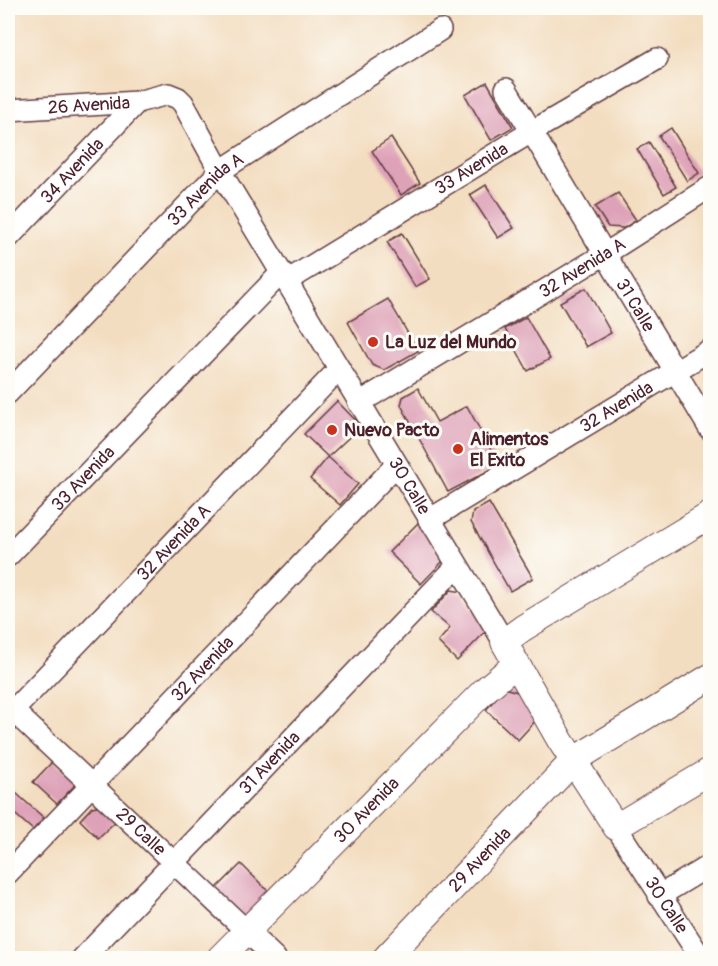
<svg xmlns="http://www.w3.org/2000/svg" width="718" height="966" viewBox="0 0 718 966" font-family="Pangolin,sans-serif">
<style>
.building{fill:#dea2b8}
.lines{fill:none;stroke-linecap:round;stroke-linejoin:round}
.minor-casing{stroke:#633c41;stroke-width:24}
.tertiary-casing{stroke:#633c41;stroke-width:28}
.minor{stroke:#fff;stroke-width:21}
.tertiary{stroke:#fff;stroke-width:26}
.poi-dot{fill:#c8321e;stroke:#fdfcf7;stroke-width:2}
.labels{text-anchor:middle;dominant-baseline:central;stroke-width:6;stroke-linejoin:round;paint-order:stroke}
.street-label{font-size:18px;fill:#4a1f2b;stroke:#fdfcf7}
.poi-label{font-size:18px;font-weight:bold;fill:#4a1f2b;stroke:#fdfcf7;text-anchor:start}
</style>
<rect width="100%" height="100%" fill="#fdfcf7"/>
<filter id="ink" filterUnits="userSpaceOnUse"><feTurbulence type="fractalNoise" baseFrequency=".0167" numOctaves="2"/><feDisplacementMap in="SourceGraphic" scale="12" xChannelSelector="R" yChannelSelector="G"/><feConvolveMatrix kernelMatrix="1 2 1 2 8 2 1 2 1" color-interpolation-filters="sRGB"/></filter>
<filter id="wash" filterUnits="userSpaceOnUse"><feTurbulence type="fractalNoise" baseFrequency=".008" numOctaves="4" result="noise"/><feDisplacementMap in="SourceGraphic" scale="24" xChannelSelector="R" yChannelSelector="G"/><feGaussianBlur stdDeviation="1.35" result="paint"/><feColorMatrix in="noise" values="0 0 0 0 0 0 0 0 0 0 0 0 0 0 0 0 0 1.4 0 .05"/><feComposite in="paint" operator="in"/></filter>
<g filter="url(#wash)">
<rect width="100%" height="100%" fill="#f3ddc0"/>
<g id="blocks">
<g class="building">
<polygon points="487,82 513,127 491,140 465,95"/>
<polygon points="671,128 699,173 687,181 659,136"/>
<polygon points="391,138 420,183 401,195 372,151"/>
<polygon points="649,142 676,187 664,194 637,149"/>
<polygon points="486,185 514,228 498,238 470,195"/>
<polygon points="618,193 636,220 624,228 608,227 595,207"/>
<polygon points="402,233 430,279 415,287 387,242"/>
<polygon points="586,288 611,333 586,347 560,302"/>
<polygon points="388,299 418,351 384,370 372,365 348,322"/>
<polygon points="526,317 550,359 528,371 505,329"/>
<polygon points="418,388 437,422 467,406 499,465 448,492 401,405 403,397"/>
<polygon points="337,401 361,426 328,457 304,434"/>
<polygon points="328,457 358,484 340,505 310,479"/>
<polygon points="489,503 533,578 510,591 471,522 473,512"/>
<polygon points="420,521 443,561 421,584 389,552"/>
<polygon points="451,590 462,592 488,629 457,661 438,642 450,628 431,612"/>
<polygon points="504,688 524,694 539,717 518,740 486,710"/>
<polygon points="54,760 73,778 74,786 57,804 33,782"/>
<polygon points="8,786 44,818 33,830 8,808"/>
<polygon points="102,805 117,820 98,838 80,820 92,807"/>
<polygon points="241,864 273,896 245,924 213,892"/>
</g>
</g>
</g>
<g filter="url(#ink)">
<use href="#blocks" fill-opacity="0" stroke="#633c41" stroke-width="1.5"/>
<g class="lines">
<g class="minor-casing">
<g id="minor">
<path id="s1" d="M506 89 710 429"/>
<path id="s2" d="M8 110 137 102 168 94 178 98 183 103 220 171 504 642"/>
<path id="s3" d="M8 238 137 102"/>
<path id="s4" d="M287 281 531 132 657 59"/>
<path id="s5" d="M8 393 220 171 440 30"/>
<path id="s6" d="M359 403 605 254 710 187"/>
<path id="s7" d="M429 520 710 350"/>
<path id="s8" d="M8 556 282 272"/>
<path id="s9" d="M8 706 275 958"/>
<path id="s10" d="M8 716 339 369"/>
<path id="s11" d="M616 827 701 958"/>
<path id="s12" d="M8 873 396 465"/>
<polyline points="659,896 710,865"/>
<path id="s13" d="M83 958 457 566"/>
</g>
</g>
<g class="tertiary-casing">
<g id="tertiary">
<polyline points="710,515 523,628 504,642 560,740 616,827 710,771"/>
<path id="s14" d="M220 958 485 690 516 664"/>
<path id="s15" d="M386 958 574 760 710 677"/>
</g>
</g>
<use href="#minor" class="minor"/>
<use href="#tertiary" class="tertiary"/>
</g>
</g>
<g class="poi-dot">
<circle cx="373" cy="342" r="6"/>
<circle cx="332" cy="430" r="6"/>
<circle cx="458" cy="449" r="6"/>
</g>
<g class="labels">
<g class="street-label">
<text stroke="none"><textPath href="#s2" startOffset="81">26 Avenida</textPath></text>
<text stroke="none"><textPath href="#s4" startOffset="216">33 Avenida</textPath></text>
<text stroke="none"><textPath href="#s3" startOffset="93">34 Avenida</textPath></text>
<text stroke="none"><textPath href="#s5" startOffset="284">33 Avenida A</textPath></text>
<text stroke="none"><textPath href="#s6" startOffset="261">32 Avenida A</textPath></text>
<text stroke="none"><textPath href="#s1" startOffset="252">31 Calle</textPath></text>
<text stroke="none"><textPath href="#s7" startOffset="219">32 Avenida</textPath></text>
<text stroke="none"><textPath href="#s8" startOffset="108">33 Avenida</textPath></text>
<text stroke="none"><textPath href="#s2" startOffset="624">30 Calle</textPath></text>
<text stroke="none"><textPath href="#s10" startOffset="240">32 Avenida A</textPath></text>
<text stroke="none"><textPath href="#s12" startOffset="282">32 Avenida</textPath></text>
<text stroke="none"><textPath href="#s13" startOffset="270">31 Avenida</textPath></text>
<text stroke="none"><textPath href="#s14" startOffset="208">30 Avenida</textPath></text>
<text stroke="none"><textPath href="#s9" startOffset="183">29 Calle</textPath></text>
<text stroke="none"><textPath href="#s15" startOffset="136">29 Avenida</textPath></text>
<text stroke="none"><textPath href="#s11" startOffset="93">30 Calle</textPath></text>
</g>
<g class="poi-label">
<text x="385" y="342">La Luz del Mundo</text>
<text x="344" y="430">Nuevo Pacto</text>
<text x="470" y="439">Alimentos<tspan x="470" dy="21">El Exito</tspan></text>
</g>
</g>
<rect width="718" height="966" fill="none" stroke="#fdfcf7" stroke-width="30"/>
</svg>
